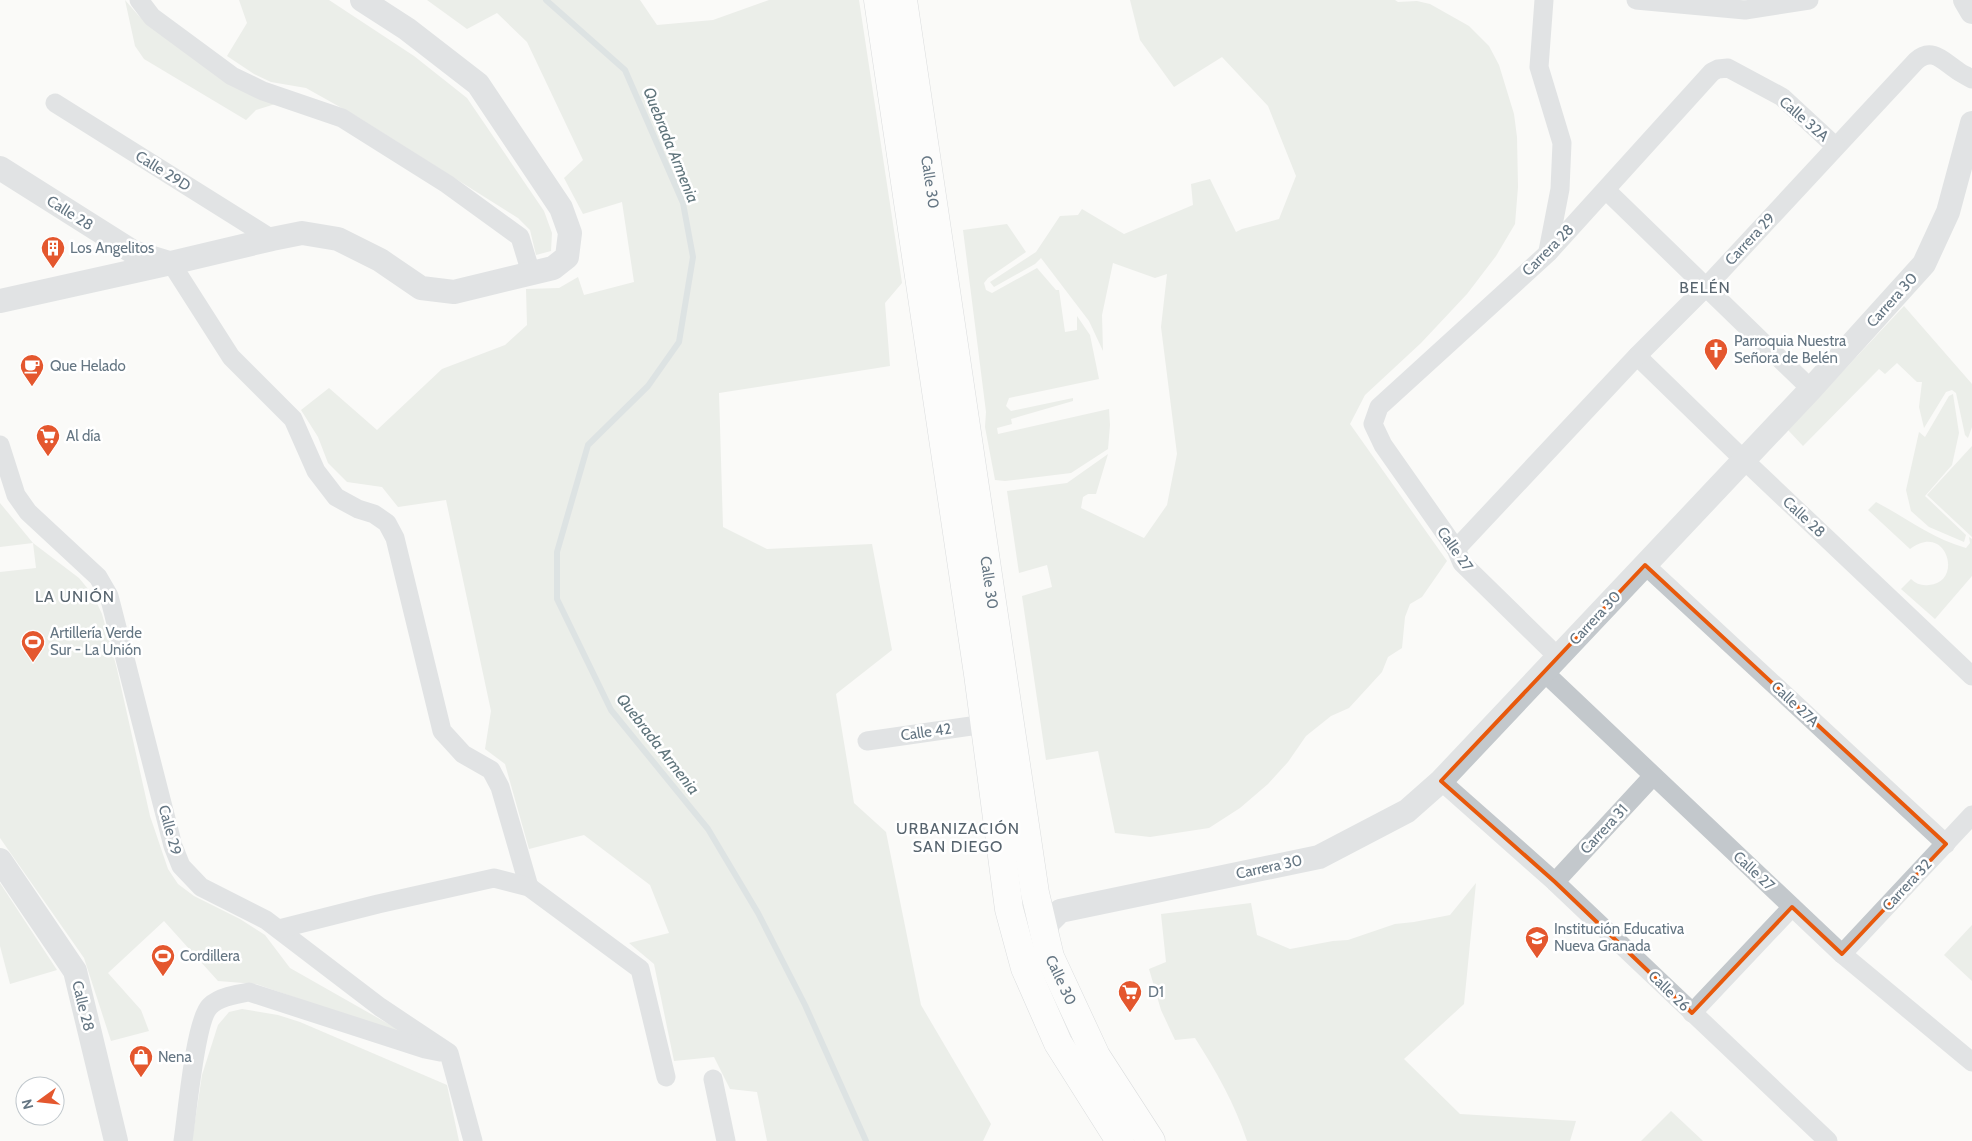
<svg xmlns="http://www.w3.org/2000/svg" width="1972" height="1141" viewBox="0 0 1972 1141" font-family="Cabin,sans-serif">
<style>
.green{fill:#dadfd7}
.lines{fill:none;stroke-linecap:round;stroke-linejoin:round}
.stream{stroke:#bbc7cb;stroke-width:6}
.primary-casing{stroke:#b5babe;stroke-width:29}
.minor{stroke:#c3c8cc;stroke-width:19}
.tertiary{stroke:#c3c8cc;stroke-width:24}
.primary{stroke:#fff;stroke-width:28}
.marked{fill:none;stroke:#e8590c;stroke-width:4;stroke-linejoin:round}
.labels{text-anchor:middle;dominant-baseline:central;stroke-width:5;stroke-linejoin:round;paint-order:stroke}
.street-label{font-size:15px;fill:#657683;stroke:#fff}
.poi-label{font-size:15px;fill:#657683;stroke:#fff;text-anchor:start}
.water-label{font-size:16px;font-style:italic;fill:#60757c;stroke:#fff}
.neighbourhood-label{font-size:16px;letter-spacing:1px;fill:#57646e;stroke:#fff}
</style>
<rect width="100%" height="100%" fill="#fafaf8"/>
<g class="green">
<polygon points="125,0 138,15 153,28 288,100 256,110 246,120 144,59 135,46"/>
<polygon points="239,0 329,0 414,56 467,98 544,211 552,233 551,251 536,255 530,230 518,218 356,116 306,88 271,82 254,74 227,56 247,23"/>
<polygon points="427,0 640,0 657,25 713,20 769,0 859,0 902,283 885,303 890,366 719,393 723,527 767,549 872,544 892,650 836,694 854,803 886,832 921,1005 991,1124 983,1141 767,1141 757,1092 730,1089 714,1057 674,1061 654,964 629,943 669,933 650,885 584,835 529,849 505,764 485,749 491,711 446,500 398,507 382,487 347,482 328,463 318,437 301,410 329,388 377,430 442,369 505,345 527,325 526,289 559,288 578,277 584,295 634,282 622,202 583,214 564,178 583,160 527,42 497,13 467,29"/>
<polygon points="1130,0 1395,0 1398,2 1417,1 1430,4 1469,26 1489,46 1499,65 1514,114 1517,137 1518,187 1515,224 1496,256 1467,294 1421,343 1365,395 1350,424 1447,561 1422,597 1410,604 1405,617 1402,648 1388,657 1382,672 1349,708 1331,716 1306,736 1288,762 1268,784 1240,808 1209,828 1150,837 1115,833 1098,751 1046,760 1022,596 1052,587 1047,565 1019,573 1007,491 1067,483 1108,454 1096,494 1088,494 1083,497 1081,508 1144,538 1167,505 1177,454 1161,327 1167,274 1155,278 1113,263 1102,315 1103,351 1089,321 1041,258 1035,264 994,287 990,282 1036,252 1060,216 1078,215 1082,209 1124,234 1193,205 1191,184 1210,179 1236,232 1242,229 1279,219 1296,176 1268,106 1222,57 1174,87 1140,40"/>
<polygon points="1007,224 1026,252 988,278 984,283 986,290 992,293 1037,268 1056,290 1059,290 1065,332 1077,330 1077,316 1090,335 1099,379 1009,398 1006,406 1011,411 1073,398 1073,401 1011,419 1012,424 997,428 998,434 1109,409 1110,425 1108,449 1071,473 1005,481 995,480 985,427 986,412 963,230"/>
<polygon points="1904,306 1972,384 1972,427 1968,438 1965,435 1956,393 1952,390 1946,392 1924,428 1919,407 1922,382 1917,382 1897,363 1885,374 1879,369 1803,446 1788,430"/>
<polygon points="1953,394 1959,433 1952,465 1925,496 1966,535 1964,542 1929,527 1911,511 1906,490 1919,432 1925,437 1949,396"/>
<polygon points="1972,446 1972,537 1927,495"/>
<path d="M1876 502C1905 517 1933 539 1966 548L1970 543 1969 537 1972 539V576L1935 619 1901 589 1911 579C1916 584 1922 586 1929 585 1964 583 1947 521 1910 549L1868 510Z"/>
<polygon points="0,503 33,543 79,578 93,595 102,614 117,669 150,816 168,869 178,884 194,896 240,919 265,935 290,968 415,1039 256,984 218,981 164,921 108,973 141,1010 149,1031 111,1041 84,958 0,838 0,572 36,568 33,543 0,547"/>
<polygon points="0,883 57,970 10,984 0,946"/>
<path d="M1476 883 1464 1004 1404 1059 1460 1114 1576 1121 1570 1141H1247C1235 1104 1216 1071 1195 1038L1175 1040 1161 1010 1149 969 1166 962 1161 914 1251 903 1257 935 1290 949 1333 941 1348 940 1395 924 1414 922 1450 915Z"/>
<polygon points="1972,925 1972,981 1944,955"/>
<polygon points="242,1009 278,1015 300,1022 447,1085 459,1141 192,1141 202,1075 218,1025 229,1012"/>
<polygon points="1671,1111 1703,1141 1641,1141"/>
</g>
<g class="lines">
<polyline class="stream" points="546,0 625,70 683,203 693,257 679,342 648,386 588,445 557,552 557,599 611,710 708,829 758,913 805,1005 866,1141"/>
<g class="primary-casing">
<g id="primary">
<polyline points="878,0 978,674 1009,909 1025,968 1058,1043 1120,1141"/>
<path id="s1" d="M903 0 1035 893 1050 957 1096 1056 1151 1141"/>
</g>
</g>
<g class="minor">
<polyline points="139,0 152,17 232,76 263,91 342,118 447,184 520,237 531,273"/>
<polyline points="1544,0 1539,67 1562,143 1560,189 1548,251"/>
<polyline points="1636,0 1745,10 1809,0"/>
<polyline points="55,103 272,239"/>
<polyline points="1606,190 1811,389"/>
<polyline points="171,263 231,357 293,419 316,471 336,497 358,509 374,514 387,523 395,538 442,731 463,754 491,770 500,787 529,887"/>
<polyline points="1637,356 1744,460 1972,676"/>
<polyline points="0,445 16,495 28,512 98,577 109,596 173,846 181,866 201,887 266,920 380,1007 449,1053 473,1141"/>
<path d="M1456 549 1637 356 1707 286 1916 61C1932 46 1944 62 1958 71 1962 74 1967 76 1972 79"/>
<polyline points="1645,565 1946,844"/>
<polyline points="1558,657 1462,563 1456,549 1383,445 1373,424 1379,407 1548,253 1712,72 1718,69 1728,68 1782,97 1835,146"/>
<polyline points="1544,672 1842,954 1972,1062"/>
<polyline points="867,741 985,724"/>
<polyline points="1441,781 1555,882 1828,1141"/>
<polyline points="1555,882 1653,776"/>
<polyline points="279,929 378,904 494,878 529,887 640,969 666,1077"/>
<polyline points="1842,954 1972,815"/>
<polyline points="1692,1013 1792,907"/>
<polyline points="713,1079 726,1141"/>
<path d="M183 1141C187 1116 195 1020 210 1006 219 997 237 994 249 992L425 1049 440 1052"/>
</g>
<g class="tertiary">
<polyline points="1965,0 1972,12"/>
<polyline points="0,168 133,252 169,263"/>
<polyline points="0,301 171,263 272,239 302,233 338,239 380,260 421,288 454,292 553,268 567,257 570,233 561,208 478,84 407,29 362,0"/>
<polyline points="0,860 75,971 116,1141"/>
<polyline points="1044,935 1049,922 1060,911 1319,857 1407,811 1441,781 1811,389 1924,264 1948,212 1972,123"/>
</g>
<use href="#primary" class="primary"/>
</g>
<path d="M0 0H1972V1141H0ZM1645 565 1946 844 1842 954 1792 907 1692 1013 1555 882 1441 781Z" fill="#fafaf8" fill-opacity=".55" fill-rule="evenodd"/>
<path class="marked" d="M1645 565 1946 844 1842 954 1792 907 1692 1013 1555 882 1441 781Z"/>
<defs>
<g id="building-pin" transform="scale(1.25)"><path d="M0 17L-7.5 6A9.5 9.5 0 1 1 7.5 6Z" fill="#e4572e" stroke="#fff"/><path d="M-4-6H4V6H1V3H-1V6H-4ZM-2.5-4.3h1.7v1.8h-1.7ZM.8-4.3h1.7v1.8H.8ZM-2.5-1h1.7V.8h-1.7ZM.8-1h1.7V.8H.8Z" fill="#fff"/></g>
<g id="church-pin" transform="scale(1.25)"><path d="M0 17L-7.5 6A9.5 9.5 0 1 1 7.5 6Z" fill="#e4572e" stroke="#fff"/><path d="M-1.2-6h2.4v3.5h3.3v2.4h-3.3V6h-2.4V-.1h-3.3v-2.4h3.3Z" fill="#fff"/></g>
<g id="cafe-pin" transform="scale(1.25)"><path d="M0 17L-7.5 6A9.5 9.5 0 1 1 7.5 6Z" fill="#e4572e" stroke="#fff"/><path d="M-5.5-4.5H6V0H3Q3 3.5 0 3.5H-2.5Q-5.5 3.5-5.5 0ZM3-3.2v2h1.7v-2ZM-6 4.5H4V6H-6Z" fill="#fff"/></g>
<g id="supermarket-pin" transform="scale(1.25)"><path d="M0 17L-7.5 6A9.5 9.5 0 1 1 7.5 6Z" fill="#e4572e" stroke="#fff"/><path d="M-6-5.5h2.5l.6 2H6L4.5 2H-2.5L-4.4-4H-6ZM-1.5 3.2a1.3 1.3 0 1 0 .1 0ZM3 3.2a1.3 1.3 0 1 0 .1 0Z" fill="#fff"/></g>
<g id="stadium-pin" transform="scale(1.25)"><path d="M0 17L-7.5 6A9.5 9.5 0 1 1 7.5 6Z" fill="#e4572e" stroke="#fff"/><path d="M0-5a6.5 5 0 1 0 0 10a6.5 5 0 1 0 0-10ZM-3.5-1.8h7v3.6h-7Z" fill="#fff"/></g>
<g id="school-pin" transform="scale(1.25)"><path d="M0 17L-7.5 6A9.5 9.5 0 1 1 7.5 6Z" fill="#e4572e" stroke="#fff"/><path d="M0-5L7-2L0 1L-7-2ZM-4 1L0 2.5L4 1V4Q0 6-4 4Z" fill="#fff"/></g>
<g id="shop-pin" transform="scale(1.25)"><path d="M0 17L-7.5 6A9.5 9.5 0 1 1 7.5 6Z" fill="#e4572e" stroke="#fff"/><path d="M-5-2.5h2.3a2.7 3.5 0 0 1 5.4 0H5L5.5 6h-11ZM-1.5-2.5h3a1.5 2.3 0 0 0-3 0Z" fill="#fff"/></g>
</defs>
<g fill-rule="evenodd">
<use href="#building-pin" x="53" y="248"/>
<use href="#church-pin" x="1716" y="350"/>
<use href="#cafe-pin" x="32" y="366"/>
<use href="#supermarket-pin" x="48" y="436"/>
<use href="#stadium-pin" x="33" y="642"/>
<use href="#school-pin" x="1537" y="938"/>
<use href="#stadium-pin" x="163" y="956"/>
<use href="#supermarket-pin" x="1130" y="992"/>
<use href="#shop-pin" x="141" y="1057"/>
</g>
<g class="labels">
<g class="street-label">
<text transform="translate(1804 119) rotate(41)">Calle 32A</text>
<text transform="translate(163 171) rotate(32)">Calle 29D</text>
<text stroke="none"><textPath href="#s1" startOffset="184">Calle 30</textPath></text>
<text transform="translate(70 213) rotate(32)">Calle 28</text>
<text transform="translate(1750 239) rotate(-47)">Carrera 29</text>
<text transform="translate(1548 250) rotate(-45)">Carrera 28</text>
<text transform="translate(1892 300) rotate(-48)">Carrera 30</text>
<text transform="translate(1804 517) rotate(43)">Calle 28</text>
<text transform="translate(1455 549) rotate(55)">Calle 27</text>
<text stroke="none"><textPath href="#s1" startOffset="589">Calle 30</textPath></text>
<text transform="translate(1595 618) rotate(-47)">Carrera 30</text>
<text transform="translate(1795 704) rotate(43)">Calle 27A</text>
<text transform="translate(926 732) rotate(-8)">Calle 42</text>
<text transform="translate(1604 829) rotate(-47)">Carrera 31</text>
<text transform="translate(170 830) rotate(75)">Calle 29</text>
<text transform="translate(1269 867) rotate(-12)">Carrera 30</text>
<text transform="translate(1754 871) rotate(43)">Calle 27</text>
<text transform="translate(1907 885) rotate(-47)">Carrera 32</text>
<text stroke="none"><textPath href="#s1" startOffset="994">Calle 30</textPath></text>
<text transform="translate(1669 991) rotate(44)">Calle 26</text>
<text transform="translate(83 1006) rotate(76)">Calle 28</text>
</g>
<g class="poi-label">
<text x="70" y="248">Los Angelitos</text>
<text x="1734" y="341">Parroquia Nuestra<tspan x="1734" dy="17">Señora de Belén</tspan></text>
<text x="50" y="366">Que Helado</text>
<text x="66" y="436">Al día</text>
<text x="50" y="633">Artillería Verde<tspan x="50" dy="17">Sur - La Unión</tspan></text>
<text x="1554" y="929">Institución Educativa<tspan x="1554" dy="17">Nueva Granada</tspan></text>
<text x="180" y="956">Cordillera</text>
<text x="1148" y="992">D1</text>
<text x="158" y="1057">Nena</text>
</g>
<g class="water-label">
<text transform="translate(671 145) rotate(68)">Quebrada Armenia</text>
<text transform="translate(658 744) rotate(52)">Quebrada Armenia</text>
</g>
<g class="neighbourhood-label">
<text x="1705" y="287">BELÉN</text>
<text x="75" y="596">LA UNIÓN</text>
<text x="958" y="828">URBANIZACIÓN<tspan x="958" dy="18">SAN DIEGO</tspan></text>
</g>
</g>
<g transform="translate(40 1101) rotate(255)"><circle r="24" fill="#ffffff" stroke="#c1c8cd"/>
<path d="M0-4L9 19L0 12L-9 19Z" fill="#e4572e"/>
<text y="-8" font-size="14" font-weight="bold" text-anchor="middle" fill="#657683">N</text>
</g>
</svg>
